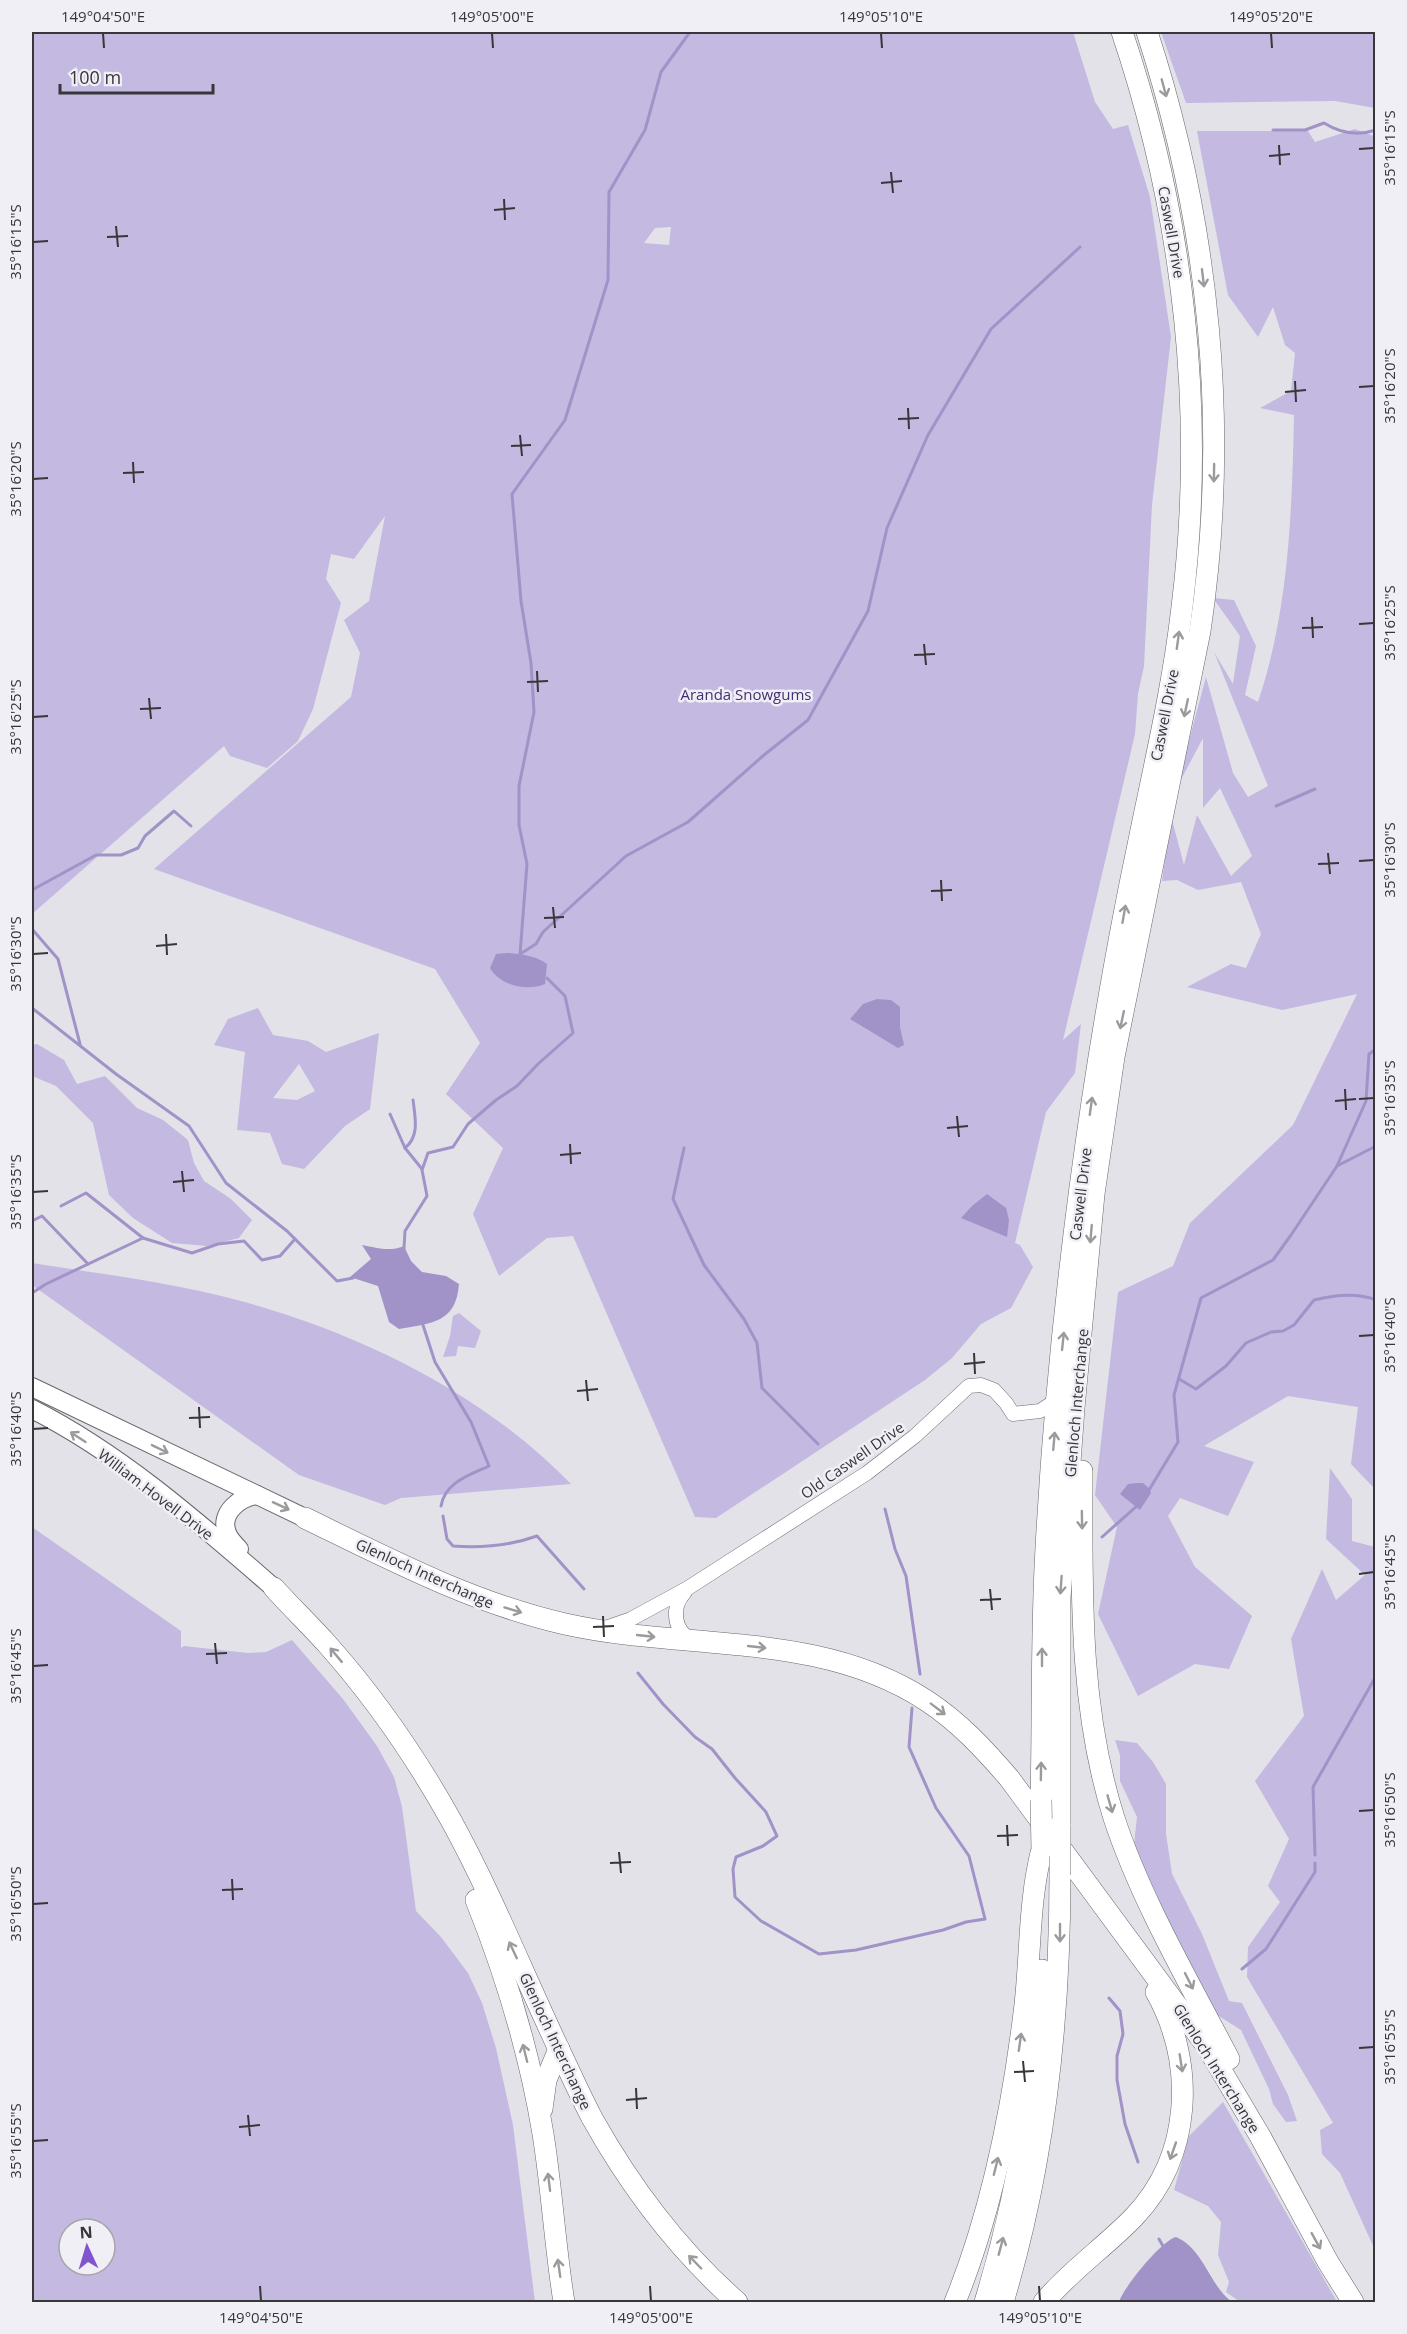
<svg xmlns="http://www.w3.org/2000/svg" width="1407" height="2334" viewBox="0 0 1407 2334" font-family="'Open Sans',sans-serif">
<style>
.green{fill:#c3b9e1;fill-rule:evenodd}
.water{fill:#a193c8}
.lines{fill:none;stroke-linecap:round;stroke-linejoin:round}
.stream{stroke:#a193c8;stroke-width:3}
.minor-casing{stroke:#68666c;stroke-width:15}
.major-casing{stroke:#68666c;stroke-width:20}
.highway-casing{stroke:#68666c;stroke-width:22}
.minor{stroke:#fff;stroke-width:14}
.major{stroke:#fff;stroke-width:18}
.highway{stroke:#fff;stroke-width:21}
.highway-bridge-casing{stroke:#68666c;stroke-width:22;stroke-linecap:butt}
.highway-bridge{stroke:#fff;stroke-width:21}
.oneway{stroke:#9b9a9c}
.ticks{fill:none;stroke:#373639;stroke-width:2}
.labels{text-anchor:middle;dominant-baseline:central;stroke-width:5;stroke-linejoin:round;paint-order:stroke}
.street-label{font-size:15px;fill:#373639;stroke:#f1eff6}
.park-label{font-size:15px;fill:#452f70;stroke:#f1eff6}
.neatline{fill:none;stroke:#373639;stroke-width:2}
.ticks-label{font-size:15px;text-anchor:middle;fill:#373639}
</style>
<rect width="100%" height="100%" fill="#e3e2e9"/>
<g class="green">
<path d="M32 32H1073L1095 102 1113 129 1128 125 1150 197 1171 337 1152 505 1144 666 1138 694 1135 734 1063 1040 1081 1024 1075 1073 1046 1112 1015 1243 1020 1245 1033 1267 1011 1308 981 1324 952 1358 925 1380 716 1518 695 1517 573 1236 547 1238 499 1276 473 1214 503 1148 446 1094 480 1043 435 969 154 869 351 697 360 653 344 620 369 601 385 516 354 559 331 554 326 579 341 603 313 709 298 741 267 768 230 756 224 746 32 914ZM671 227 669 245 644 243 655 228Z"/>
<polygon points="1161,32 1375,32 1375,108 1335,101 1186,103"/>
<path d="M1355 129 1376 137 1375 1489 1351 1464 1358 1407 1288 1396 1204 1446 1254 1462 1228 1516 1180 1498 1168 1516 1195 1567 1252 1616 1229 1669 1195 1664 1138 1696 1098 1614 1117 1527 1095 1495 1118 1292 1173 1266 1190 1223 1293 1125 1357 994 1282 1010 1187 987 1231 964 1246 968 1261 934 1241 882 1198 890 1177 880 1162 881 1171 816 1184 865 1197 815 1231 876 1252 856 1220 788 1203 808V738L1176 789 1206 677 1233 773 1248 797 1268 786 1214 652 1233 684 1240 636 1213 598 1234 600 1256 646 1245 695 1258 702C1289 610 1292 511 1294 415L1260 408 1291 391 1295 353 1285 345 1273 307 1258 337 1228 295 1197 131H1308L1315 142Z"/>
<path d="M258 1008 273 1035 308 1041 326 1052 379 1033 370 1109 345 1126 304 1169 282 1164 270 1133 237 1130 245 1052 214 1045 228 1019ZM299 1064 315 1091 297 1100 273 1098Z"/>
<polygon points="37,1044 64,1060 77,1084 105,1076 137,1108 163,1120 188,1140 194,1163 204,1181 231,1199 252,1220 239,1238 207,1246 172,1243 133,1218 109,1195 93,1123 56,1086 32,1076 32,1045"/>
<path d="M32 1263C100 1274 170 1282 237 1300 356 1331 485 1394 571 1484L401 1498 385 1505 299 1475 32 1285Z"/>
<polygon points="459,1313 481,1331 475,1348 458,1346 456,1356 443,1357 450,1336 453,1316"/>
<polygon points="1330,1468 1352,1499 1352,1541 1375,1547 1375,2250 1340,2173 1322,2154 1320,2130 1333,2123 1247,1977 1248,1947 1280,1902 1268,1886 1289,1839 1255,1781 1304,1716 1291,1639 1322,1569 1336,1600 1365,1575 1326,1539"/>
<path d="M32 1527 181 1631V1648L184 1646 248 1653 266 1652 292 1640 343 1699 377 1746 394 1777 402 1807 416 1911 441 1937 468 1973 482 2003 496 2048 513 2125 535 2302H32ZM69 2229H105V2265H69Z"/>
<polygon points="1115,1740 1137,1743 1153,1762 1166,1784 1166,1834 1172,1874 1202,1934 1229,2001 1242,2003 1288,2095 1297,2121 1286,2122 1273,2104 1269,2089 1241,2030 1214,2013 1191,1965 1166,1922 1134,1844 1137,1817 1120,1781 1120,1755"/>
<polygon points="1223,2102 1337,2302 1240,2302 1226,2292 1229,2282 1218,2255 1221,2222 1208,2206 1174,2190 1189,2136"/>
</g>
<g class="water">
<path d="M507 953C521 954 536 956 547 964L545 984C526 992 500 985 490 968L496 954Z"/>
<polygon points="877,999 891,1000 900,1007 900,1027 904,1045 898,1048 850,1019 863,1004"/>
<polygon points="987,1194 1006,1208 1009,1220 1007,1237 961,1218 972,1206"/>
<path d="M362 1245C378 1248 389 1252 404 1246L411 1261 422 1272 446 1276 459 1284C456 1323 432 1323 399 1329L389 1322 378 1286 350 1277 371 1259Z"/>
<polygon points="1137,1483 1143,1483 1150,1489 1151,1493 1140,1510 1120,1494 1128,1484"/>
<path d="M1176 2237C1204 2249 1209 2285 1232 2302H1119C1123 2288 1162 2240 1176 2237Z"/>
</g>
<g class="lines">
<g class="stream">
<path d="M1273 130H1305L1324 123C1340 133 1358 136 1376 130"/>
<polyline points="1276,806 1315,789"/>
<polyline points="32,890 96,855 121,855 138,848 145,836 174,811 191,826"/>
<polyline points="32,929 58,959 80,1044"/>
<polyline points="520,954 527,864 519,825 519,786 534,712 531,663 521,601 512,494 565,420 608,280 609,192 645,130 661,72 690,32"/>
<polyline points="520,954 536,944 543,932 626,856 688,822 764,755 808,720 868,611 887,528 928,435 991,329 1080,247"/>
<polyline points="32,1008 116,1074 189,1126 226,1183 287,1231 337,1281 353,1278"/>
<polyline points="390,1114 405,1148 422,1169"/>
<path d="M405 1148C420 1136 415 1117 413 1100"/>
<polyline points="684,1148 673,1199 704,1265 744,1319 757,1343 762,1388 818,1444"/>
<polyline points="1337,1166 1376,1146"/>
<polyline points="61,1206 86,1193 143,1238"/>
<polyline points="32,1221 42,1216 88,1264"/>
<polyline points="404,1248 405,1231 427,1196 422,1170 428,1153 453,1147 468,1124 496,1100 517,1086 538,1064 573,1033 565,996 547,978"/>
<polyline points="32,1293 46,1284 143,1238 192,1253 218,1244 244,1241 262,1260 280,1256 295,1239"/>
<path d="M422 1322 435 1362 471 1422 489 1466C470 1475 445 1482 441 1506"/>
<path d="M1179 1379 1196 1389 1226 1366 1246 1343 1271 1332 1283 1331 1294 1325 1314 1300C1334 1295 1356 1292 1376 1300"/>
<polyline points="1149,1490 1178,1442 1174,1395 1201,1298 1273,1260 1291,1235 1337,1166 1366,1101 1369,1054 1376,1049"/>
<polyline points="885,1509 895,1549 906,1576 920,1674"/>
<path d="M443 1516 447 1539 453 1546C481 1548 512 1545 537 1536L584 1589"/>
<polyline points="1102,1537 1138,1505"/>
<polyline points="638,1673 663,1704 695,1737 712,1749 735,1778 766,1812 777,1836 763,1846 736,1857 733,1869 735,1897 761,1921 819,1954 856,1950 943,1930 966,1922 985,1919 969,1856 936,1808 909,1747 912,1708"/>
<polyline points="1315,1855 1313,1787 1376,1676"/>
<polyline points="1242,1969 1266,1949 1315,1872 1315,1863"/>
<polyline points="1109,1998 1120,2011 1123,2034 1117,2056 1117,2080 1125,2124 1138,2162"/>
<polyline points="1159,2239 1164,2248"/>
</g>
<g class="minor-casing">
<g id="minor">
<path d="M685 1592C671 1607 673 1632 693 1640"/>
<polyline points="605,1628 631,1619 688,1588 867,1473 915,1436 969,1386 981,1385 994,1390 1006,1403 1013,1414 1040,1411 1058,1399"/>
</g>
</g>
<g class="major-casing">
<g id="major">
<polyline points="32,1387 305,1518"/>
<path d="M32 1409C121 1454 199 1523 274 1588"/>
<path d="M239 1549C234 1544 229 1539 227 1533 219 1513 240 1497 257 1495"/>
</g>
</g>
<g class="highway-casing">
<g id="highway">
<path d="M1082 1471C1082 1588 1078 1705 1114 1818 1141 1900 1189 1982 1229 2059"/>
<path d="M305 1518C389 1559 473 1603 565 1624 686 1651 819 1630 927 1701 959 1722 984 1749 1009 1778L1206 2045 1260 2136 1328 2262 1353 2302"/>
<path d="M274 1588C291 1607 310 1625 327 1644 375 1698 417 1759 452 1822 494 1899 526 1981 564 2060 573 2079 582 2099 592 2118 630 2186 678 2250 737 2302"/>
<path d="M1041 1800C1043 1716 1041 1632 1046 1548 1054 1399 1070 1250 1092 1102 1105 1016 1120 930 1138 845 1154 766 1173 687 1182 607 1206 413 1184 216 1122 32"/>
<path d="M1060 1826V1598L1074 1408 1094 1194 1114 1057 1200 631C1230 430 1210 225 1147 32"/>
<path d="M476 1900C506 1975 530 2055 543 2134 552 2190 555 2247 564 2302"/>
<polyline points="542,2109 546,2080 559,2049"/>
<path d="M955 2302C992 2211 1012 2110 1024 2013 1031 1959 1028 1903 1042 1849"/>
<path d="M985 2302C1018 2194 1036 2083 1042 1970"/>
<path d="M1003 2302C1045 2163 1060 2020 1060 1875"/>
<path d="M1044 2302C1071 2270 1105 2247 1134 2217 1192 2156 1196 2064 1156 1992"/>
</g>
</g>
<use href="#minor" class="minor"/>
<use href="#major" class="major"/>
<use href="#highway" class="highway"/>
<g class="highway-bridge-casing">
<g id="highway-bridge">
<polyline points="1041,1800 1042,1849"/>
<polyline points="1060,1826 1060,1875"/>
</g>
</g>
<use href="#highway-bridge" class="highway-bridge"/>
</g>
<defs><path id="oneway-shaft" d="M-6 0H5M1.5-3L5.5 0L1.5 3" fill="none" stroke-width="1.6" stroke-linecap="round" stroke-linejoin="round" transform="scale(1.5)"/></defs>
<g class="oneway">
<use href="#oneway-shaft" transform="translate(1164 88) rotate(75)"/>
<use href="#oneway-shaft" transform="translate(1203 278) rotate(83)"/>
<use href="#oneway-shaft" transform="translate(1214 473) rotate(91)"/>
<use href="#oneway-shaft" transform="translate(1178 640) rotate(-82)"/>
<use href="#oneway-shaft" transform="translate(1186 708) rotate(102)"/>
<use href="#oneway-shaft" transform="translate(1124 914) rotate(-80)"/>
<use href="#oneway-shaft" transform="translate(1122 1020) rotate(102)"/>
<use href="#oneway-shaft" transform="translate(1091 1106) rotate(-82)"/>
<use href="#oneway-shaft" transform="translate(1091 1234) rotate(95)"/>
<use href="#oneway-shaft" transform="translate(1063 1341) rotate(-84)"/>
<use href="#oneway-shaft" transform="translate(78 1437) rotate(-147)"/>
<use href="#oneway-shaft" transform="translate(1054 1441) rotate(-85)"/>
<use href="#oneway-shaft" transform="translate(160 1449) rotate(26)"/>
<use href="#oneway-shaft" transform="translate(281 1506) rotate(25)"/>
<use href="#oneway-shaft" transform="translate(1082 1520) rotate(89)"/>
<use href="#oneway-shaft" transform="translate(1061 1585) rotate(94)"/>
<use href="#oneway-shaft" transform="translate(513 1610) rotate(17)"/>
<use href="#oneway-shaft" transform="translate(646 1636) rotate(6)"/>
<use href="#oneway-shaft" transform="translate(757 1647) rotate(6)"/>
<use href="#oneway-shaft" transform="translate(336 1655) rotate(-130)"/>
<use href="#oneway-shaft" transform="translate(1042 1657) rotate(-90)"/>
<use href="#oneway-shaft" transform="translate(938 1709) rotate(37)"/>
<use href="#oneway-shaft" transform="translate(1041 1771) rotate(-89)"/>
<use href="#oneway-shaft" transform="translate(1110 1804) rotate(74)"/>
<use href="#oneway-shaft" transform="translate(1060 1933) rotate(90)"/>
<use href="#oneway-shaft" transform="translate(513 1950) rotate(-115)"/>
<use href="#oneway-shaft" transform="translate(1189 1981) rotate(63)"/>
<use href="#oneway-shaft" transform="translate(1020 2042) rotate(-82)"/>
<use href="#oneway-shaft" transform="translate(525 2053) rotate(-104)"/>
<use href="#oneway-shaft" transform="translate(1181 2063) rotate(81)"/>
<use href="#oneway-shaft" transform="translate(1173 2151) rotate(109)"/>
<use href="#oneway-shaft" transform="translate(996 2166) rotate(-76)"/>
<use href="#oneway-shaft" transform="translate(549 2182) rotate(-97)"/>
<use href="#oneway-shaft" transform="translate(1316 2241) rotate(61)"/>
<use href="#oneway-shaft" transform="translate(1001 2246) rotate(-75)"/>
<use href="#oneway-shaft" transform="translate(695 2262) rotate(-134)"/>
<use href="#oneway-shaft" transform="translate(559 2268) rotate(-98)"/>
</g>
<path class="ticks" d="M103 33 104 48M492 33 493 48M881 33 882 48M1271 33 1272 48M1279 145 1280 165M1359 149 1374 148M1269 156 1290 154M891 172 893 193M881 183 902 181M504 199 505 220M494 210 515 208M116 226 118 247M107 237 128 236M33 242 48 241M1295 381 1296 402M1359 387 1374 386M1285 392 1306 390M908 408 909 429M898 419 919 418M520 435 522 456M511 446 531 445M133 462 134 483M123 473 144 472M33 479 48 478M1312 617 1313 638M1359 624 1374 623M1302 628 1323 627M924 644 926 665M914 655 935 654M537 671 538 692M527 682 548 681M149 698 151 719M140 709 161 708M33 717 48 716M1328 853 1330 874M1359 861 1374 860M1318 864 1339 863M941 880 942 901M931 891 952 890M553 907 555 928M544 918 564 917M166 934 167 955M156 946 177 944M33 954 48 953M1345 1089 1346 1110M1359 1099 1374 1098M1335 1101 1356 1099M957 1116 959 1137M947 1128 968 1126M570 1144 571 1164M560 1155 581 1153M182 1171 184 1192M173 1182 194 1180M33 1192 48 1191M1359 1336 1374 1335M974 1353 975 1374M964 1364 985 1362M586 1380 588 1401M577 1391 598 1389M199 1407 200 1428M189 1418 210 1417M33 1429 48 1428M1359 1574 1374 1572M990 1589 992 1610M980 1600 1001 1599M603 1616 604 1637M593 1627 614 1626M215 1643 217 1664M206 1654 227 1653M33 1666 48 1665M1359 1811 1374 1810M1007 1825 1008 1846M997 1836 1018 1835M619 1852 621 1873M610 1863 631 1862M232 1879 233 1900M222 1890 243 1889M33 1904 48 1903M1359 2048 1374 2047M1023 2061 1025 2082M1014 2072 1034 2071M636 2088 637 2109M626 2100 647 2098M248 2115 250 2136M239 2127 260 2125M33 2141 48 2140M260 2286 261 2301M650 2286 651 2301M1039 2286 1040 2301"/>
<g class="labels">
<g class="street-label">
<text transform="translate(1172 232) rotate(80)">Caswell Drive</text>
<text transform="translate(1164 715) rotate(-79)">Caswell Drive</text>
<text transform="translate(1080 1194) rotate(-83)">Caswell Drive</text>
<text transform="translate(1076 1403) rotate(-85)">Glenloch Interchange</text>
<text transform="translate(852 1460) rotate(-35)">Old Caswell Drive</text>
<text transform="translate(156 1494) rotate(37)">William Hovell Drive</text>
<text transform="translate(425 1573) rotate(24)">Glenloch Interchange</text>
<text transform="translate(556 2041) rotate(65)">Glenloch Interchange</text>
<text transform="translate(1217 2068) rotate(58)">Glenloch Interchange</text>
</g>
<g class="park-label">
<text x="746" y="694">Aranda Snowgums</text>
</g>
</g>
<rect width="1407" height="2334" fill="none" stroke="#f1eff6" stroke-width="66"/>
<g transform="translate(87 2247) rotate(356)"><circle r="28" fill="#f1eff6" stroke="#a7a5aa" stroke-width="1.5"/>
<path d="M0-4.5L10 22L0 15L-10 22Z" fill="#8155ce"/>
<text y="-9" font-size="16" font-weight="bold" text-anchor="middle" fill="#373639">N</text>
</g>
<path d="M60 84v9h153v-9" fill="none" stroke="#373639" stroke-width="3"/>
<text x="69" y="84" font-size="18" fill="#373639" stroke="#f1eff6" stroke-width="4.5" paint-order="stroke">100 m</text>
<rect x="33" y="33" width="1341" height="2268" class="neatline"/>
<g class="ticks-label">
<text x="103" y="22">149°04'50"E</text>
<text x="492" y="22">149°05'00"E</text>
<text x="881" y="22">149°05'10"E</text>
<text x="1271" y="22">149°05'20"E</text>
<text transform="translate(1390 148) rotate(-90)" y="5">35°16'15"S</text>
<text transform="translate(16 242) rotate(-90)" y="5">35°16'15"S</text>
<text transform="translate(1390 386) rotate(-90)" y="5">35°16'20"S</text>
<text transform="translate(16 479) rotate(-90)" y="5">35°16'20"S</text>
<text transform="translate(1390 623) rotate(-90)" y="5">35°16'25"S</text>
<text transform="translate(16 717) rotate(-90)" y="5">35°16'25"S</text>
<text transform="translate(1390 860) rotate(-90)" y="5">35°16'30"S</text>
<text transform="translate(16 954) rotate(-90)" y="5">35°16'30"S</text>
<text transform="translate(1390 1098) rotate(-90)" y="5">35°16'35"S</text>
<text transform="translate(16 1192) rotate(-90)" y="5">35°16'35"S</text>
<text transform="translate(1390 1335) rotate(-90)" y="5">35°16'40"S</text>
<text transform="translate(16 1429) rotate(-90)" y="5">35°16'40"S</text>
<text transform="translate(1390 1572) rotate(-90)" y="5">35°16'45"S</text>
<text transform="translate(16 1666) rotate(-90)" y="5">35°16'45"S</text>
<text transform="translate(1390 1810) rotate(-90)" y="5">35°16'50"S</text>
<text transform="translate(16 1904) rotate(-90)" y="5">35°16'50"S</text>
<text transform="translate(1390 2047) rotate(-90)" y="5">35°16'55"S</text>
<text transform="translate(16 2141) rotate(-90)" y="5">35°16'55"S</text>
<text x="261" y="2323">149°04'50"E</text>
<text x="651" y="2323">149°05'00"E</text>
<text x="1040" y="2323">149°05'10"E</text>
</g>
</svg>
